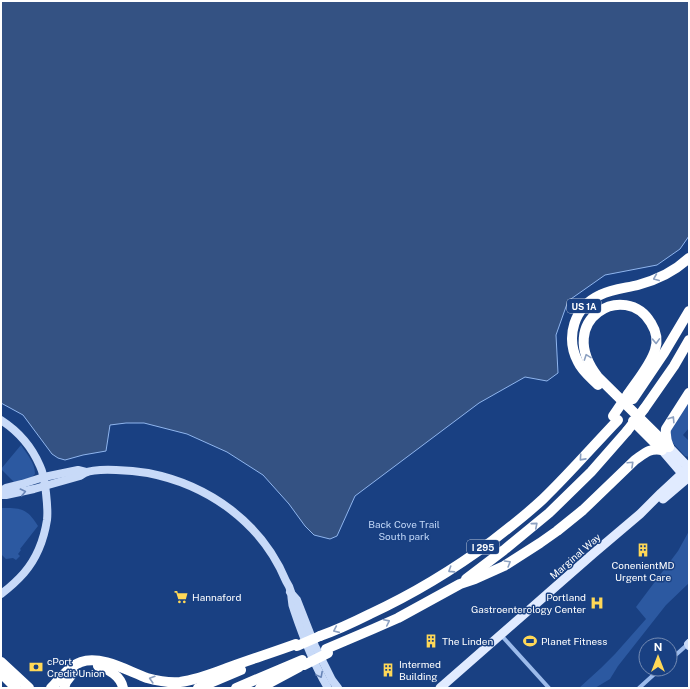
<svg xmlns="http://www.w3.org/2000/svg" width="690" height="689" viewBox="0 0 690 689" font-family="'Public Sans',sans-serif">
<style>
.green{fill:#2c59a1}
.water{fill:#345283;stroke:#8fb5ee}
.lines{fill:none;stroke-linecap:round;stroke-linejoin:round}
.street{stroke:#9cbbeb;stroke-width:4}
.secondary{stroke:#c8daf8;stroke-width:8}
.primary{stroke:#e1ebff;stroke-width:9}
.highway{stroke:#fff;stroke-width:10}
.highway-bridge{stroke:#fff;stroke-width:10}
.oneway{stroke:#8ca0c0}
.oneway2{stroke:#6885b7}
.labels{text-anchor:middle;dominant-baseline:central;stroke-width:3;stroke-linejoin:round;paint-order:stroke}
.shield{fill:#194082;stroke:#bac6da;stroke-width:1}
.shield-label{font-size:9px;font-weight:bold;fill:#fff}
.park-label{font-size:10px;fill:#c1d7f8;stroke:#194082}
.street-label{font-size:10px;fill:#fff;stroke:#194082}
.poi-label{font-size:10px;fill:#fff;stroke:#194082;text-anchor:start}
</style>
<rect width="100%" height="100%" fill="#194082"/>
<g class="green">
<polygon points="689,402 689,428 683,435 689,441 689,457 685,456 671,441 670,429"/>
<path d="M21 445C27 454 35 463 35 474L31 478 14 482 1 469Z"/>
<path d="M1 508C21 508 27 508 38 526L20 549 21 550 18 554 20 556 16 560 13 558 6 559 1 554Z"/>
<polygon points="689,531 689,583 666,605 618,666 610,679 595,688 579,688 601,668 615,654 646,619 636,607 678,551"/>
</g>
<polygon class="water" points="1,1 689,1 689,236 680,249 657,265 605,275 568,301 556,335 558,373 547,381 525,377 479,403 355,496 337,536 330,539 314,535 305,526 289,504 263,475 227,452 187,434 144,423 126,423 110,425 106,451 83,455 65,460 58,458 52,454 23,415 1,403"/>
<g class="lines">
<g class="street">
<polyline points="501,635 549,688"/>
<polyline points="670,660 688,644"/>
<polyline points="639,688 660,669"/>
</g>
<g class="secondary">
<path d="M1 420C18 431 32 447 40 466 44 474 45 484 46 493 47 502 48 512 47 520 44 539 36 559 24 573 17 581 9 588 1 594"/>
<polyline points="1,491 6,488 22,484 44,477 78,470 86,472"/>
<path d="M1 495H6L34 489 80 476C82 475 83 474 85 473 97 467 135 471 148 473 209 485 262 523 286 581 288 584 290 588 291 592 292 599 291 603 294 610 303 637 313 663 328 688"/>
<polyline points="290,592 297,600 315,646 332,680 338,688"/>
<polyline points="689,643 688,644 689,646"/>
</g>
<g class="primary">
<polyline points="669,447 689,468"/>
<polyline points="662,450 686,478"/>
<polyline points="663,499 689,477"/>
<polyline points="440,688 594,553 640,514 661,493 689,467"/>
</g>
<g class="highway">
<path d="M598 385C591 378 582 371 578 362 565 337 574 307 600 295 612 289 626 288 638 285 657 280 675 271 689 258"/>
<path d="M628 394C636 382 651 364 655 350 658 341 656 331 651 323 626 280 553 319 598 377L669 447"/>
<polyline points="633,399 664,353 689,311"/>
<polyline points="644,409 674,366 689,340"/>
<polyline points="633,421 662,450"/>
<path d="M669 447C666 440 665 436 666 429L689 393"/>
<polyline points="466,579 504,550 549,513 591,472 627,431"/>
<path d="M320 636C337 630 354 622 370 614 413 594 453 570 492 541 509 528 527 514 543 499 569 474 593 446 618 420"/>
<path d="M326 649 373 629 398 618 460 584 475 579 504 566 540 543 557 531 583 510 635 460C645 453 649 448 662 450"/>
<polyline points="1,662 29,688"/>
<path d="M98 666C108 669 121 676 123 688"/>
<polyline points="1,673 16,688"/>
<path d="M51 688C60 679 69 666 81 662 101 655 128 671 147 678 158 681 169 683 180 682 197 680 214 673 230 667 252 659 274 652 296 644"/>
<polyline points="64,688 66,682 73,673"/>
<polyline points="198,688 241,670"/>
<polyline points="236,688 302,660"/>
<polyline points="260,688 299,667"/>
</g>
<g class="highway-bridge">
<polyline points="613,416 628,394"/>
<polyline points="627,431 644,409"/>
<polyline points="297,646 320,636"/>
<polyline points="304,665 328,653"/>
</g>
</g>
<defs><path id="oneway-chevron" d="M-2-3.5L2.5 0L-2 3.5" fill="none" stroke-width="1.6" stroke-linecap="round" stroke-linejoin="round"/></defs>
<g class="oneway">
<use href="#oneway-chevron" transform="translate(656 278) rotate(157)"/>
<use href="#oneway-chevron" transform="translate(656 341) rotate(88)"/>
<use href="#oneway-chevron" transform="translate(587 357) rotate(-110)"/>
<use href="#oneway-chevron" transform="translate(672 419) rotate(-57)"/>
<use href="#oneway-chevron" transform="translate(582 458) rotate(132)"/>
<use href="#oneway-chevron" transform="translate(631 464) rotate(-43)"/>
<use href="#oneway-chevron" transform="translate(535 525) rotate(-41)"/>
<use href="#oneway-chevron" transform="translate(508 563) rotate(-31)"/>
<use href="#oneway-chevron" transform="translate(451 570) rotate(147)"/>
<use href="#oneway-chevron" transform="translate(387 622) rotate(-26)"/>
<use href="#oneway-chevron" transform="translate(336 630) rotate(156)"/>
<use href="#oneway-chevron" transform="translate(152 679) rotate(-163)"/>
</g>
<g class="oneway2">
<use href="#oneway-chevron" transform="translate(23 492) rotate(-12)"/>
<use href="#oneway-chevron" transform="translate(320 675) rotate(62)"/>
</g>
<defs>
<g id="building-bare" transform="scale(1.08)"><path d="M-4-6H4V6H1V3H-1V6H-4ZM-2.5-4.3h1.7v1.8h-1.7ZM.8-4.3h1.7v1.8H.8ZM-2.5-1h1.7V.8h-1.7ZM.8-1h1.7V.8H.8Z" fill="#ffd857" stroke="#194082" stroke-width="2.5" paint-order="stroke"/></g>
<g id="supermarket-bare" transform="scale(1.08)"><path d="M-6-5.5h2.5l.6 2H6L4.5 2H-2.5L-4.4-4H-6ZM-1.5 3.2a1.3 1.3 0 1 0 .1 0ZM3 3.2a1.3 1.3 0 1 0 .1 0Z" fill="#ffd857" stroke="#194082" stroke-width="2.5" paint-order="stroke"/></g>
<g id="hospital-bare" transform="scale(1.08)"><path d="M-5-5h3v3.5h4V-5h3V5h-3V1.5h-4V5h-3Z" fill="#ffd857" stroke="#194082" stroke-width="2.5" paint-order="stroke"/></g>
<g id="stadium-bare" transform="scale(1.08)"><path d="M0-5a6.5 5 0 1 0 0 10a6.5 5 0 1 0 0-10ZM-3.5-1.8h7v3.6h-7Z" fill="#ffd857" stroke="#194082" stroke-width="2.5" paint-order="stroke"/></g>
<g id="bank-bare" transform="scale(1.08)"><path d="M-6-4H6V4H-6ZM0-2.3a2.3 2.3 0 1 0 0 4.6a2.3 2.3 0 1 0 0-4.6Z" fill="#ffd857" stroke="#194082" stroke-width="2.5" paint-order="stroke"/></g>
</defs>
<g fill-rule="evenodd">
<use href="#building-bare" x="643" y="550"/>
<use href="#supermarket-bare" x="181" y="597"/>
<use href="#hospital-bare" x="597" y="603"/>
<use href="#building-bare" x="431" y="641"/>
<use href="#stadium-bare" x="530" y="641"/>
<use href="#bank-bare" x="36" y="667"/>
<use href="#building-bare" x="388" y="670"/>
</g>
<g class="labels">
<g class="shield">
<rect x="567" y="299" width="34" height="14" rx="3"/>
<rect x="467" y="540" width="32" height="14" rx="3"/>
</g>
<g class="shield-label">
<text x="584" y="306">US 1A</text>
<text x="483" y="547">I 295</text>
</g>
<g class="park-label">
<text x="404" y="524">Back Cove Trail<tspan x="404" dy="12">South park</tspan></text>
</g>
<g class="street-label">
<text transform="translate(575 556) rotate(-41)">Marginal Way</text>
</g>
<g class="poi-label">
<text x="643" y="565" text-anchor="middle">ConenientMD<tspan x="643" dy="12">Urgent Care</tspan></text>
<text x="192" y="597">Hannaford</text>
<text x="586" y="597" text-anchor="end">Portland<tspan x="586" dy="12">Gastroenterology Center</tspan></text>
<text x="442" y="641">The Linden</text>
<text x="541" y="641">Planet Fitness</text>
<text x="47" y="661">cPort<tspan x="47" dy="12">Credit Union</tspan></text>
<text x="399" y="664">Intermed<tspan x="399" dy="12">Building</tspan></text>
</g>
</g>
<rect width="690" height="689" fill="none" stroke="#ffffff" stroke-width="4"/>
<g transform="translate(658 657)"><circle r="19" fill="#194082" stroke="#758cb4"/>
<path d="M0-3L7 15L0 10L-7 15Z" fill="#ffd857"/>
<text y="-6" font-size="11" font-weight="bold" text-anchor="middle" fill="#ffffff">N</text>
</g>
</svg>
